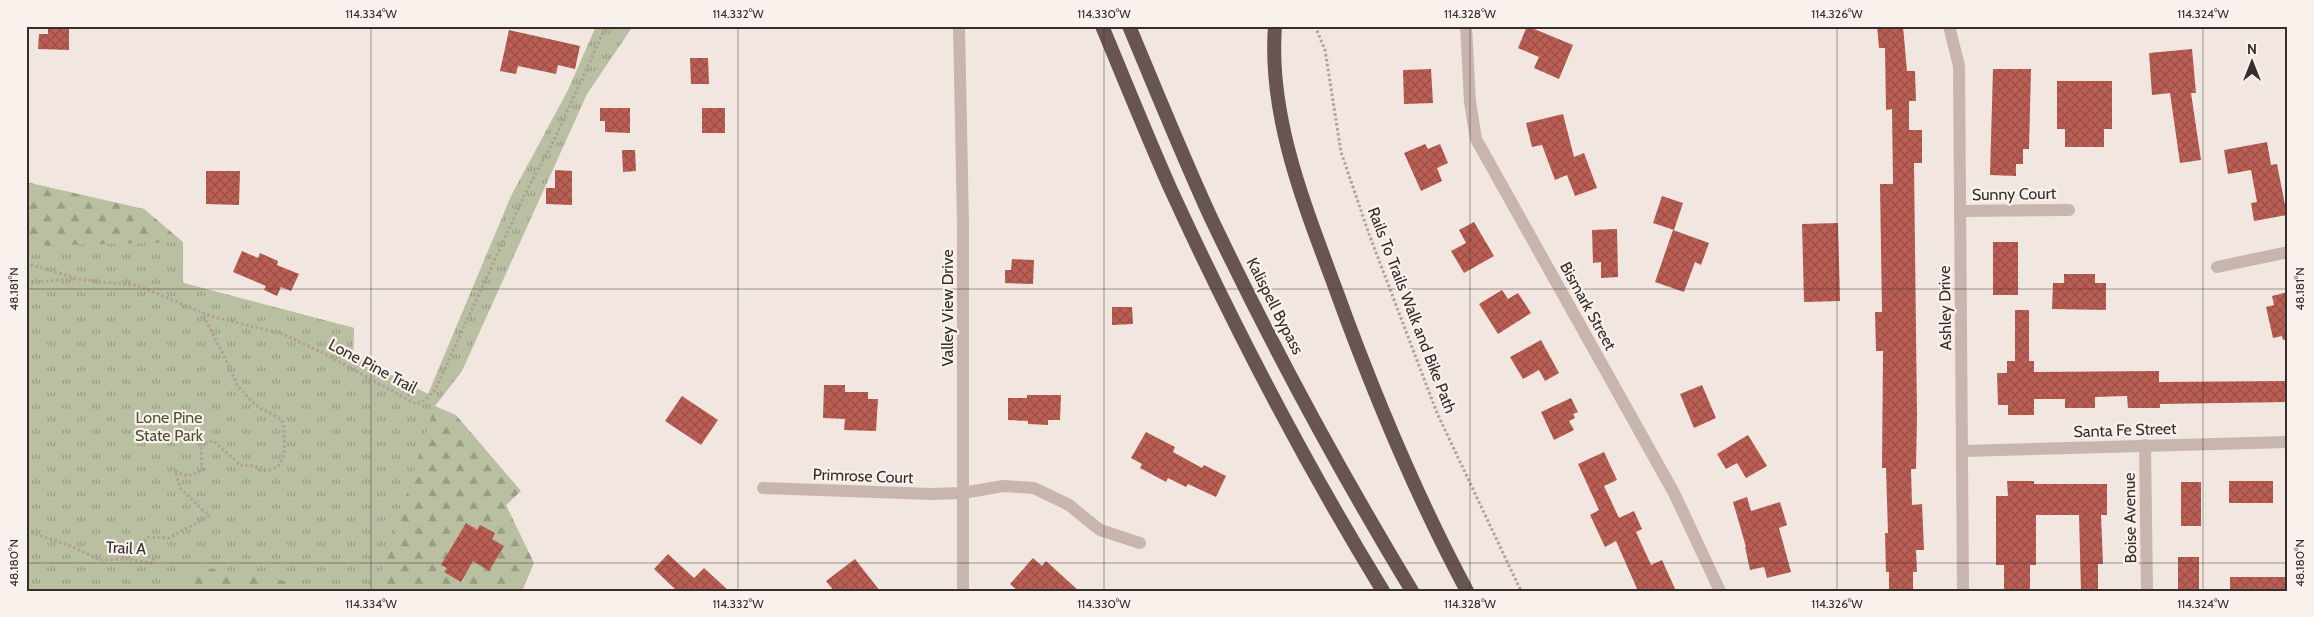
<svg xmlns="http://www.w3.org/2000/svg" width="2314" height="617" viewBox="0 0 2314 617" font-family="Cabin,sans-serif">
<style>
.forest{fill:url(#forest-firs)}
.park{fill:url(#park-tufts)}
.building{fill:url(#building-cross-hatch)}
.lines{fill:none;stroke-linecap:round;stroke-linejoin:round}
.path{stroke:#b49f97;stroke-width:3;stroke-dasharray:2.5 2.5;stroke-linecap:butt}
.minor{stroke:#c8b5ad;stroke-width:12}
.trunk{stroke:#685450;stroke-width:14}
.ticks{fill:none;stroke:#372d2b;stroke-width:1;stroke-opacity:0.45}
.labels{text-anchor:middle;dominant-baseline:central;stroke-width:4.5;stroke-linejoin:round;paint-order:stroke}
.street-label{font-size:16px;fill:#372d2b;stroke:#f9f1ec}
.park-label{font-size:16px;fill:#4c5331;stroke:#f9f1ec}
.neatline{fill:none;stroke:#372d2b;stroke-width:2}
.ticks-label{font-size:12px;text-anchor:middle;fill:#372d2b}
</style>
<defs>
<pattern id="forest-firs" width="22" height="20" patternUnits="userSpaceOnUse" patternTransform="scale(1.25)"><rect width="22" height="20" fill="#b9bfa1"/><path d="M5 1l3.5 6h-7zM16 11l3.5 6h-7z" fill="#979c83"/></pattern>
<pattern id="park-tufts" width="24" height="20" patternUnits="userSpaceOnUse" patternTransform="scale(1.25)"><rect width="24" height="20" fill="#b9bfa1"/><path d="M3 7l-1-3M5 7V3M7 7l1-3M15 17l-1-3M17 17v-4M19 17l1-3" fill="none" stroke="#979c83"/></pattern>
<pattern id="building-cross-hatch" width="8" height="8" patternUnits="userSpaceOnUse" patternTransform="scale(1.25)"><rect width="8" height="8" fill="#bb5e54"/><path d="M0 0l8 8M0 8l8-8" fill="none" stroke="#994e46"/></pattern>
</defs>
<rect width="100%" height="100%" fill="#f1e7e0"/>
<polygon class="forest" points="26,182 144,209 183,242 183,283 354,328 353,355 428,395 435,406 456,415 521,491 506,505 534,563 522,591 26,591"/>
<polygon class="park" points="596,26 633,26 587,94 462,371 435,406 375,591 345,591 196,566 167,591 26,591 26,246 183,242 183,283 354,328 353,355 428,394 511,196 568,90"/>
<g class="building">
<polygon points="48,26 69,26 69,50 38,49 39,34 48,34"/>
<polygon points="1527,26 1573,45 1559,79 1534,68 1539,57 1518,48"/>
<polygon points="1877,26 1903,26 1907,71 1915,71 1916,101 1909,101 1909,130 1922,130 1922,163 1914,163 1917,415 1916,469 1911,469 1912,505 1922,504 1924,550 1916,550 1917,572 1913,572 1913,591 1889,591 1889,572 1886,572 1885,533 1888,533 1886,468 1882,468 1883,351 1876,351 1875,312 1882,312 1880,184 1893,184 1892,109 1886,110 1885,48 1879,48"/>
<polygon points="509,30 580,46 575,69 558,65 556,74 518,66 516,74 500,71"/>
<polygon points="2192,49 2196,93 2191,93 2201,160 2180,163 2170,93 2152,95 2149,53"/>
<polygon points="690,58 708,58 709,84 691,84"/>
<polygon points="1431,69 1433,103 1404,104 1403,70"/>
<polygon points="1993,69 2031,69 2029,149 2023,149 2023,164 2016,164 2016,176 1990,175"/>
<polygon points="2057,81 2112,81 2112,129 2104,129 2104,147 2065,147 2065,129 2057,129"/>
<polygon points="600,108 630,108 630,133 605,132 605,121 600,121"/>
<rect x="702" y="108" width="23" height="25"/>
<polygon points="1563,114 1574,157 1584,153 1597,188 1575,196 1567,175 1555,180 1542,145 1532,147 1526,123"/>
<polygon points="2267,142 2271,165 2277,164 2287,215 2254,221 2251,203 2257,202 2251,170 2228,174 2224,150"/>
<polygon points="1425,144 1428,149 1440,144 1448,163 1437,168 1442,181 1421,191 1404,153"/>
<polygon points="622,150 635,150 636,171 623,172"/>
<polygon points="555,170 572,171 572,205 546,204 546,188 555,188"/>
<polygon points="206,171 240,171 239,205 206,204"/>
<polygon points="1662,196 1683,203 1674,230 1653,223"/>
<polygon points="1474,222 1494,256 1464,273 1451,251 1466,243 1459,230"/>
<polygon points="1838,223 1840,301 1804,302 1802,224"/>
<polygon points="1617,229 1618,277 1601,278 1601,262 1593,263 1592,230"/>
<polygon points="1673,230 1709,243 1701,265 1695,262 1684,292 1655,282"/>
<rect x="1993" y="242" width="25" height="53"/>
<polygon points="242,251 258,258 260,253 278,261 277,265 299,274 291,291 281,287 277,296 264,290 266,286 233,272"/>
<polygon points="1012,259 1034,260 1033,284 1005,283 1005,270 1011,270"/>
<polygon points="2064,274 2095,274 2095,283 2106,283 2106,310 2052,309 2053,283 2064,283"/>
<polygon points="1502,290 1508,299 1518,293 1531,313 1498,334 1479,304"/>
<polygon points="2288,292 2288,339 2283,340 2282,336 2273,338 2266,307 2274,305 2272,296"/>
<polygon points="1112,307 1132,307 1133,324 1112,325"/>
<polygon points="2015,310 2029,310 2029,361 2034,361 2034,372 2159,371 2159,382 2288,381 2288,402 2160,404 2160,408 2128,408 2127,396 2095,397 2095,408 2065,408 2065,399 2034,399 2034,415 2008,415 2008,405 1998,405 1997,373 2007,373 2007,361 2015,361"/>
<polygon points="1541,340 1559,373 1545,381 1539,370 1523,379 1510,357"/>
<polygon points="824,385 845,385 845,392 868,392 868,399 878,399 876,431 844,430 845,419 823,418"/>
<polygon points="1702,385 1716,418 1694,428 1680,394"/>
<polygon points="1027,395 1061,395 1060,420 1048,420 1048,425 1028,424 1028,421 1008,420 1008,398 1027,398"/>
<polygon points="682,396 718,420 701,445 665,421"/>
<polygon points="1571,398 1578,412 1573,414 1575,418 1569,421 1574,430 1554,440 1541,412"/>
<polygon points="1146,432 1175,447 1173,452 1202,468 1204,465 1226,476 1216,497 1188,484 1186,487 1168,478 1166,482 1140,468 1142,464 1131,458"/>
<polygon points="1748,435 1767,466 1746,478 1737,463 1726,469 1717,454"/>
<polygon points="1604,452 1617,480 1604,486 1619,518 1634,511 1642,529 1636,532 1651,565 1662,560 1676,591 1638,591 1616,541 1605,547 1590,515 1599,510 1578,464"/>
<polygon points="2007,481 2034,481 2034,484 2107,484 2107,515 2101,515 2103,564 2098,564 2098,591 2081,591 2079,515 2036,515 2036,565 2030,565 2030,591 2004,591 2004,565 1996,565 1996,496 2008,496"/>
<rect x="2229" y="481" width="44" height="22"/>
<rect x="2181" y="482" width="20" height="44"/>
<polygon points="1747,497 1751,511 1780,502 1787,525 1779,528 1791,572 1767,578 1764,567 1750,570 1745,547 1746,547 1733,502"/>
<polygon points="466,523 477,530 480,525 495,533 492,539 504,546 489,571 473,561 461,582 444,572 447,568 441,565"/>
<polygon points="668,554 694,578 704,568 729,591 677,591 654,569"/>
<rect x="2178" y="557" width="21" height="34"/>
<polygon points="1033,558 1042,566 1046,561 1079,591 1018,591 1010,584"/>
<polygon points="855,559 880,591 834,591 826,581"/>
<rect x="2230" y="577" width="58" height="14"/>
</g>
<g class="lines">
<g class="path">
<polyline points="1315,26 1325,50 1341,152 1369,234 1437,413 1521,591"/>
<polyline points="26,263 78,279 139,286 210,316 283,334 323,353 416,404 425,400 435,390 525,194 555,138 606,26"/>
<polyline points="26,283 75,279"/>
<path d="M26 531 71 546 100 560 126 559 151 563 154 560 138 550 148 537 169 538 209 516 181 489 175 471 188 476 202 471 201 444 214 441 240 465 255 466 262 471C267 470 274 470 278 466 287 457 285 432 282 420L255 405 237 385 231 370 202 313"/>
</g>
<g class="minor">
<polyline points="959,26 963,225 963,591"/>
<polyline points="1466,26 1470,102 1476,139 1674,493 1720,591"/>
<polyline points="1949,26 1959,66 1963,591"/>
<polyline points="1960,211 2069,210"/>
<polyline points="2217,267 2288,252"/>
<polyline points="2145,445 2147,591"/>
<polyline points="1963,451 2288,442"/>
<polyline points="763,488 931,494 963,493 1003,486 1034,488 1069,505 1100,530 1140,543"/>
</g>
<g class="trunk">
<path d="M1102 26C1125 81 1147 136 1171 190 1234 327 1304 462 1383 591"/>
<path d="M1129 26C1156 90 1182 155 1211 218 1272 346 1339 470 1412 591"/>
<path d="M1275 26C1268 117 1305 206 1336 290 1373 392 1415 494 1467 591"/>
</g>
</g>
<path class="ticks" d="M371 26V591M738 26V591M1104 26V591M1470 26V591M1837 26V591M2203 26V591M26 289H2288M26 563H2288"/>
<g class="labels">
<g class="street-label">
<text transform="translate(2014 194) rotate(-1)">Sunny Court</text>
<text transform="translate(1275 306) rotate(63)">Kalispell Bypass</text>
<text transform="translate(1588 306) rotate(61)">Bismark Street</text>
<text transform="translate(947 308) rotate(-90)">Valley View Drive</text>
<text transform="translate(1945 308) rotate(-91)">Ashley Drive</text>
<text transform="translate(1412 310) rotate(69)">Rails To Trails Walk and Bike Path</text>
<text transform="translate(373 366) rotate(28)">Lone Pine Trail</text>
<text transform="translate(2125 430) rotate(-2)">Santa Fe Street</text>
<text transform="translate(863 476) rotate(2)">Primrose Court</text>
<text transform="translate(2130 518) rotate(-91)">Boise Avenue</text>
<text transform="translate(126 548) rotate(3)">Trail A</text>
</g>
<g class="park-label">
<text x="169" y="417">Lone Pine<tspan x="169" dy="18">State Park</tspan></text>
</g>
</g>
<rect width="2314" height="617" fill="none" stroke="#f9f1ec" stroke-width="55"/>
<g transform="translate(2252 62)" stroke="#f9f1ec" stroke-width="4" paint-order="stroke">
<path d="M0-4L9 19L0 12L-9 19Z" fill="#372d2b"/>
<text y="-8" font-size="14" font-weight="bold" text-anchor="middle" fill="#372d2b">N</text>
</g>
<rect x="28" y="28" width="2258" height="562" class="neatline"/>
<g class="ticks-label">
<text x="371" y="18">114.334°W</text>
<text x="738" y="18">114.332°W</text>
<text x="1104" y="18">114.330°W</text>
<text x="1470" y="18">114.328°W</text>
<text x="1837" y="18">114.326°W</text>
<text x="2203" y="18">114.324°W</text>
<text transform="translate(14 289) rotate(-90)" y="4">48.181°N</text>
<text transform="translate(2300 289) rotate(-90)" y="4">48.181°N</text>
<text transform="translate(14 563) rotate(-90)" y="4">48.180°N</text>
<text transform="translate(2300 563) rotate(-90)" y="4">48.180°N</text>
<text x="371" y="608">114.334°W</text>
<text x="738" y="608">114.332°W</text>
<text x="1104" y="608">114.330°W</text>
<text x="1470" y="608">114.328°W</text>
<text x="1837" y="608">114.326°W</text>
<text x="2203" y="608">114.324°W</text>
</g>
</svg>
